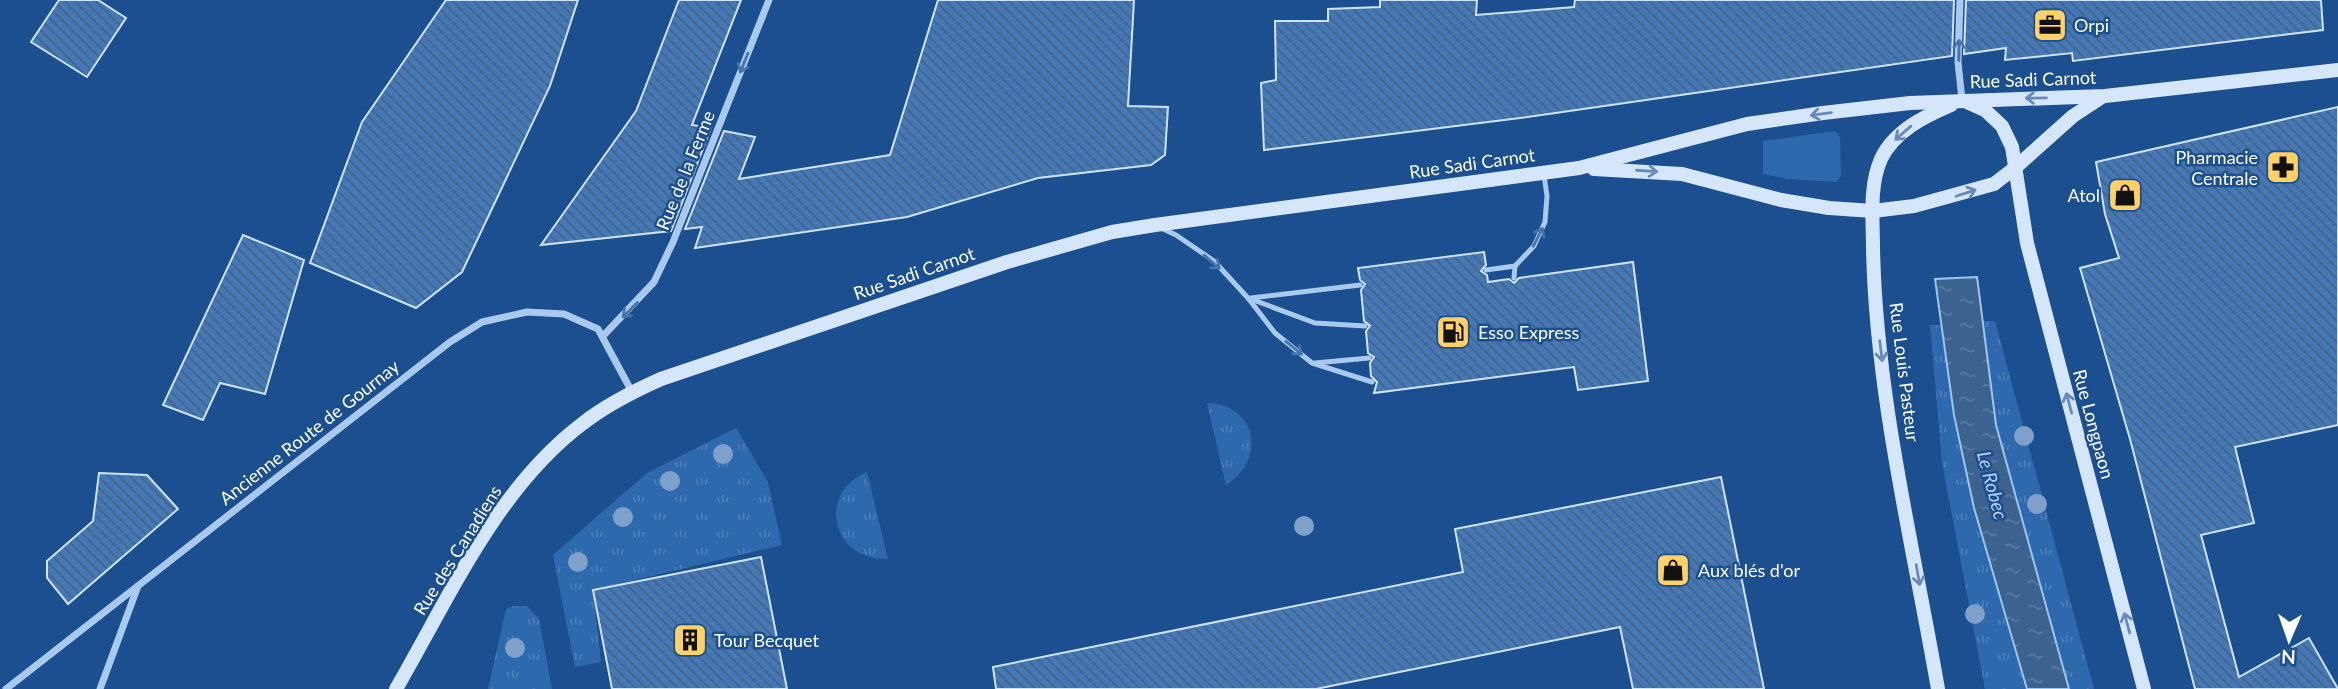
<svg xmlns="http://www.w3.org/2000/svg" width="2338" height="689" viewBox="0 0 2338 689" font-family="Lato,sans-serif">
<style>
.grass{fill:url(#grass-tufts)}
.garden{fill:#2e69ad}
.water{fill:url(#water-ripples);stroke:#9cc4f0;stroke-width:2}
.building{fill:url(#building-back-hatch);stroke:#cfe3fa;stroke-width:2}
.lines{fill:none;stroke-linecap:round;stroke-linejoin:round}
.lane{stroke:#a9c9ee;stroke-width:5}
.street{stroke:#a9c9ee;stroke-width:7}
.secondary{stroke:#d6e6fa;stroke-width:14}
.tree{fill:#7ea0ca}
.oneway{stroke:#4674ac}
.oneway2{stroke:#668bba}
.labels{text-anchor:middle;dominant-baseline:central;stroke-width:5;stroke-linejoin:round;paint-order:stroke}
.poi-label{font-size:18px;fill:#fff;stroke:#1b4f8f;text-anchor:start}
.street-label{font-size:18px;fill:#fff;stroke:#1b4f8f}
.water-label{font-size:19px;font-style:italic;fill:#b5d3f5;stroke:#1b4f8f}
</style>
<defs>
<pattern id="grass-tufts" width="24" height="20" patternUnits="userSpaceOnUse" patternTransform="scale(1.75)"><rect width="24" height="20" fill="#2e69ad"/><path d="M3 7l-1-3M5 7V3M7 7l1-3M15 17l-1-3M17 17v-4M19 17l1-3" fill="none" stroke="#4d80b9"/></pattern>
<pattern id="water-ripples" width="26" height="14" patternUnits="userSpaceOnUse" patternTransform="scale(1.75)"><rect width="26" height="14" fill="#3c6290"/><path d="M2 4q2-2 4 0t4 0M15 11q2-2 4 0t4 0" fill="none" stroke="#597aa1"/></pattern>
<pattern id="building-back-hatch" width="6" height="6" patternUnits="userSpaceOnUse" patternTransform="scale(1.75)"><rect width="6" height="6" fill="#4478b7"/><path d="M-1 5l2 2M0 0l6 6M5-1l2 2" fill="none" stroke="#486282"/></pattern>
</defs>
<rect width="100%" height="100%" fill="#1b4f8f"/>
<g class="grass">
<polygon points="1982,321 1995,321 2094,689 2069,689 1996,425"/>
<polygon points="1930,325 1941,325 1954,415 1974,508 2027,689 1985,689 1942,463"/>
<path d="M1207 403C1257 405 1267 459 1226 485Z"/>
<polygon points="736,428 768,482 782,545 593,590 601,662 575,667 553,555 647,473"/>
<path d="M867 472 888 559C833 562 815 494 867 472Z"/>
<polygon points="513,606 527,606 539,619 552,689 488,689 506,609"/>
</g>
<polygon class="garden" points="1835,131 1840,137 1841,176 1837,182 1788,179 1763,174 1763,141"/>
<polygon class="water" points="1977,277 1996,425 2069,689 2027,689 1974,508 1954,415 1935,279"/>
<g class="building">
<polygon points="59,0 98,0 126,18 87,77 31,42"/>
<polygon points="446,0 578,0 550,86 462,272 416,308 310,263 362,122"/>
<polygon points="679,0 741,0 692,125 711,128 671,231 541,245 636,111"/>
<polygon points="938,0 1134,0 1128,106 1168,107 1165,155 1151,165 1038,178 907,217 695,248 702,227 685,229 724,131 755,137 739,179 890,155"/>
<polygon points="1380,0 1477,0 1476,15 1574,7 1575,0 1954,0 1952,56 1520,118 1264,150 1261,83 1276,80 1275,21 1328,21 1328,9 1380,7"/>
<polygon points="1966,0 2321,0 2323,30 2073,61 2072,53 2005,60 2006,48 1964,54"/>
<polygon points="2338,107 2338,425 2235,447 2254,523 2201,535 2239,677 2309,638 2338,689 2195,689 2130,439 2080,268 2119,258 2105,214 2096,162"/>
<polygon points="243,235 304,260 265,394 220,383 203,420 163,405"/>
<polygon points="1484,252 1486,265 1481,271 1487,275 1488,282 1509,279 1514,283 1519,278 1633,262 1648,381 1578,390 1574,367 1374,393 1377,382 1371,376 1370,363 1374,357 1368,353 1366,331 1370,326 1364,321 1361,290 1365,284 1360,280 1358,268"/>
<polygon points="99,473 147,475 178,509 68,604 47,578 47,561 93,521"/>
<polygon points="1721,477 1764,689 1633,689 1620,627 1316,689 996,689 993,667 1463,572 1455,529"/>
<polygon points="761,557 787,689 612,689 593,590"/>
</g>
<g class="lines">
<g class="lane">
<polyline points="1161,228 1176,235 1214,261 1248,298 1315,323 1365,326"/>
<polyline points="1486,270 1515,266 1534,246 1545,222 1547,196 1544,175"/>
<polyline points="1514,278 1515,266"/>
<polyline points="1248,298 1275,333 1312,363 1372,382"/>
<polyline points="1251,298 1360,285"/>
<polyline points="1315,363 1369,358"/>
</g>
<g class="street">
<polyline points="1960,0 1958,62 1962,100"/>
<polyline points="603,336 654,282 673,242 769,0"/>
<polyline points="6,689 450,342 482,322 527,312 564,314 598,329 632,392"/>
<polyline points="100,689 138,586"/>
</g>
<g class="secondary">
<polyline points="1967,102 1985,110 2002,126 2012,147 2027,243 2144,689"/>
<polyline points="1594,169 1682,174 1781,200 1829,208 1873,211 1914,206 1994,184 2016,167 2073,116 2102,97"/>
<path d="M396 689C449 598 496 489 582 424 606 405 634 391 661 379L1007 262 1112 232 1155 225 1579 168 1747 124 1823 113 1910 103 2105 96 2338 70"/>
<path d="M1938 689C1913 544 1876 396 1873 248 1873 219 1869 186 1881 159 1894 131 1925 116 1951 105"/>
</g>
</g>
<g class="tree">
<circle cx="2024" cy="436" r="10"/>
<circle cx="723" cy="454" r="10"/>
<circle cx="670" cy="481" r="10"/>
<circle cx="2037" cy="504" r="10"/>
<circle cx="623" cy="517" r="10"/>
<circle cx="1304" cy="526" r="10"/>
<circle cx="578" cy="562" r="10"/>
<circle cx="1975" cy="614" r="10"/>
<circle cx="515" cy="648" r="10"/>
</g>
<defs><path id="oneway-shaft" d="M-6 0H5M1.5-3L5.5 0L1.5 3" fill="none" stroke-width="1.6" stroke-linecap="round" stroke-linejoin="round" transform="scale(1.75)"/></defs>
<g class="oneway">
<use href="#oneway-shaft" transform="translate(1959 50) rotate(-89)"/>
<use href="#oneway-shaft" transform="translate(744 63) rotate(112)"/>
<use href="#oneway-shaft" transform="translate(1538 237) rotate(-63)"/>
<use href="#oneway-shaft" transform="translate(1212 262) rotate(41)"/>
<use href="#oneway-shaft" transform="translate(630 310) rotate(135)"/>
<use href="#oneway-shaft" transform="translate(1294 348) rotate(39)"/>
</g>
<g class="oneway2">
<use href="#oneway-shaft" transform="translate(2036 98) rotate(179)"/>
<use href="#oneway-shaft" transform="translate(1821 114) rotate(173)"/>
<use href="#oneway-shaft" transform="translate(1903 133) rotate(139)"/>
<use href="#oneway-shaft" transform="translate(1647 171) rotate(4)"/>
<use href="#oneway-shaft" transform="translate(1966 193) rotate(-18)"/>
<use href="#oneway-shaft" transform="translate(1881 351) rotate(83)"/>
<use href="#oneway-shaft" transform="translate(2069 403) rotate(-105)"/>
<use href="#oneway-shaft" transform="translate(1918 575) rotate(80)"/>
<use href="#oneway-shaft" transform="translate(2127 623) rotate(-105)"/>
</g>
<defs>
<g id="office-square" transform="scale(1.75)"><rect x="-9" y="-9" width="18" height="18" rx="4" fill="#ffd166" stroke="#1b4f8f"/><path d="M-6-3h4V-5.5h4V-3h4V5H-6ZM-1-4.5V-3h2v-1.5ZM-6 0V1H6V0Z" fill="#111"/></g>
<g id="pharmacy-square" transform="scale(1.75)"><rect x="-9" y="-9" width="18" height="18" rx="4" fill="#ffd166" stroke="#1b4f8f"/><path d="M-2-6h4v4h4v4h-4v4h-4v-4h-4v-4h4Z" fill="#111"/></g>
<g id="shop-square" transform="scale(1.75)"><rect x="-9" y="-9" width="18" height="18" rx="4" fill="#ffd166" stroke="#1b4f8f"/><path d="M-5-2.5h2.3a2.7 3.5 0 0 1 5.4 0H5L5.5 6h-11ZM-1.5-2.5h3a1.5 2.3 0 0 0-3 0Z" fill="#111"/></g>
<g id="fuel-square" transform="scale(1.75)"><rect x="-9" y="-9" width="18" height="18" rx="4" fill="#ffd166" stroke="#1b4f8f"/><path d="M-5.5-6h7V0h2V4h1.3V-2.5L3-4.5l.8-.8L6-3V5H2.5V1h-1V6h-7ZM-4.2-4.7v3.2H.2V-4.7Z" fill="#111"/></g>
<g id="building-square" transform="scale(1.75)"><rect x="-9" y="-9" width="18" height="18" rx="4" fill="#ffd166" stroke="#1b4f8f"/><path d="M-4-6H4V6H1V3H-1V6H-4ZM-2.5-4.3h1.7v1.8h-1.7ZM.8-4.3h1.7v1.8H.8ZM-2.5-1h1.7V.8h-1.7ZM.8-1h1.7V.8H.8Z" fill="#111"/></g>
</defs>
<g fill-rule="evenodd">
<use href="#office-square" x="2050" y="25"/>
<use href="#pharmacy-square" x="2283" y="167"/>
<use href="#shop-square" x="2125" y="195"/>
<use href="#fuel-square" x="1453" y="332"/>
<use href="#shop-square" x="1673" y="570"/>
<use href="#building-square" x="690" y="640"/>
</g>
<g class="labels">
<g class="poi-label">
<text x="2074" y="25">Orpi</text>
<text x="2258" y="157" text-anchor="end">Pharmacie<tspan x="2258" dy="21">Centrale</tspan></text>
<text x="2100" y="195" text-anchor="end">Atol</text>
<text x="1478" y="332">Esso Express</text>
<text x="1698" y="570">Aux blés d'or</text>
<text x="714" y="640">Tour Becquet</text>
</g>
<g class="street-label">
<text transform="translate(2033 79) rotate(-2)">Rue Sadi Carnot</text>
<text transform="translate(1472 163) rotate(-8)">Rue Sadi Carnot</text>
<text transform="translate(685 170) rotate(-68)">Rue de la Ferme</text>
<text transform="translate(914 273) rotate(-19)">Rue Sadi Carnot</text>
<text transform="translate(1905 372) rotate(83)">Rue Louis Pasteur</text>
<text transform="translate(2094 424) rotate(75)">Rue Longpaon</text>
<text transform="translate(309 432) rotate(-38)">Ancienne Route de Gournay</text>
<text transform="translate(457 550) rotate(-58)">Rue des Canadiens</text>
</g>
<g class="water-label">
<text transform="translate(1993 485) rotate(75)">Le Robec</text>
</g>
</g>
<g transform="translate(2289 640) rotate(182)" stroke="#1b4f8f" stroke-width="5" paint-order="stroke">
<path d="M0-5L12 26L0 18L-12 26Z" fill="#ffffff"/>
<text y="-10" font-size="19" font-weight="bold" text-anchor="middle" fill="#ffffff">N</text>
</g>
</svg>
